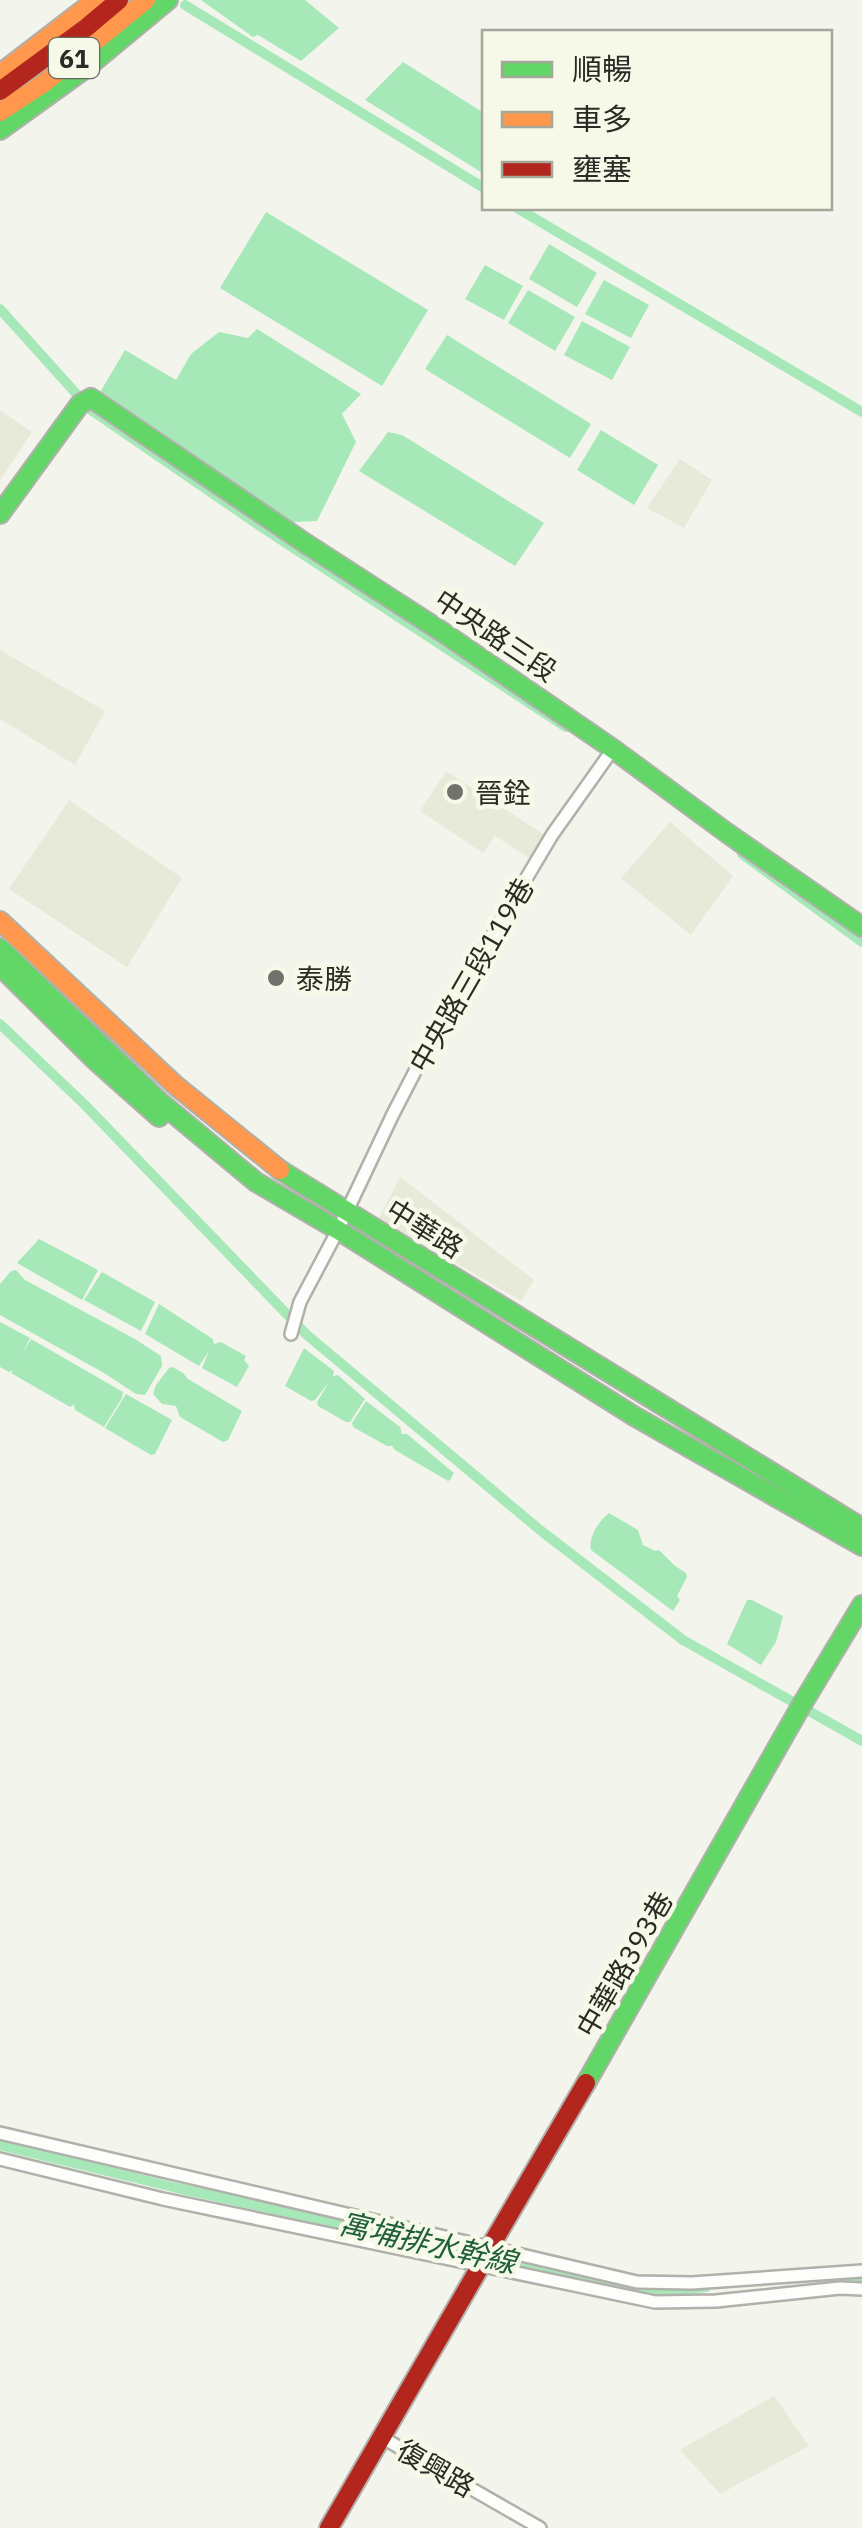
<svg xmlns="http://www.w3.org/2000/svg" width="862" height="2528" viewBox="0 0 862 2528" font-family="'IBM Plex Sans','Noto Sans TC',sans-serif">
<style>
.built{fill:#e7ead9}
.water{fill:#a7e8b9}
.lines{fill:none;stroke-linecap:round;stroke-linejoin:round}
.canal{stroke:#a7e8b9;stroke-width:10}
.street-casing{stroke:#afb1aa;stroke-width:16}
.fast-casing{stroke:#afb1aa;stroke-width:22}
.slow-casing{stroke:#afb1aa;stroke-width:22}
.jam-casing{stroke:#afb1aa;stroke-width:22}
.street{stroke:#fdfefc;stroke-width:11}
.fast{stroke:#63d668;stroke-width:18}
.slow{stroke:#ff974d;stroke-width:18}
.jam{stroke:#b3261e;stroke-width:18}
.poi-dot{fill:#70726b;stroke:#f6f9e8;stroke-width:4}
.labels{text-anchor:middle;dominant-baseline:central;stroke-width:9;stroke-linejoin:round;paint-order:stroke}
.shield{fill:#f6f9e8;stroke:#676960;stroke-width:2.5}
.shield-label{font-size:25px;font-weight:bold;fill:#2a2b25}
.street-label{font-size:28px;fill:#2a2b25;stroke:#f6f9e8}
.poi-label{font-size:28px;fill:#2a2b25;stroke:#f6f9e8;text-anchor:start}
.water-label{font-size:30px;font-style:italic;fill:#1f6038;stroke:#f6f9e8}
</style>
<rect width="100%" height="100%" fill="#f3f5ec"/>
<g class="built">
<polygon points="0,410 32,432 0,481"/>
<polygon points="680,459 712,480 684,528 647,508"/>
<polygon points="0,650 105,711 75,765 0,719"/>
<polygon points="446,771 546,836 531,859 495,836 483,853 420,811"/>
<polygon points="69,800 182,878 127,967 9,889"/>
<polygon points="670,822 733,876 691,935 621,878"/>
<polygon points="400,1177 534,1280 521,1301 379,1218"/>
<polygon points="774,2396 809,2446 720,2494 680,2450"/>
</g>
<g class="water">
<polygon points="201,0 305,0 339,28 301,61 258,35 253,37"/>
<polygon points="403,62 484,113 484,174 365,100"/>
<polygon points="266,212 428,310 382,386 220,288"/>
<polygon points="549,244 597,273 577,307 529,279"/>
<polygon points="485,265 523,286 504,320 465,299"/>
<polygon points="604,280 649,305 631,338 585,314"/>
<polygon points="528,290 575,317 555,351 508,323"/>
<polygon points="582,321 630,347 612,380 564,355"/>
<polygon points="257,329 361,394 342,414 356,442 317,521 292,522 96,399 125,350 176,380 191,354 219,332 248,338"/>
<polygon points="447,335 591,424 570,458 425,369"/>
<polygon points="601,430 658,465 634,505 577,470"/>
<polygon points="388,432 402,435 544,523 515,566 359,471"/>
<polygon points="39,1239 98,1270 82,1300 17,1263"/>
<polygon points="16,1270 25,1280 135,1339 161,1356 162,1366 145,1395 136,1394 104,1373 0,1315 0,1284 11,1271"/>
<polygon points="102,1272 155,1302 141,1331 84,1300"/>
<polygon points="159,1304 213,1339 214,1344 221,1342 246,1356 244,1360 249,1366 237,1387 202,1368 209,1351 199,1366 145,1334"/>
<polygon points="0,1322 30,1338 22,1354 31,1339 123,1392 122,1398 104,1427 75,1410 74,1404 70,1407 11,1373 13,1370 9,1372 0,1367"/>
<polygon points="304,1348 334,1371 333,1376 338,1375 365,1399 350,1422 346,1422 318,1406 317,1402 329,1382 315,1400 311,1401 285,1386"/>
<polygon points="173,1367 183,1373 188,1379 242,1411 228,1440 223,1442 180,1417 176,1406 162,1404 153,1394 156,1385 169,1368"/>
<polygon points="126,1394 172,1420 155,1454 151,1455 105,1428"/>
<polygon points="366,1401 400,1427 402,1434 407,1434 454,1473 450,1480 448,1481 395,1450 392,1446 387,1446 353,1427 352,1423"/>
<path d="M609 1513 638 1530 643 1545 655 1551 659 1550 675 1566 686 1573 687 1577 677 1596 680 1600 673 1611 591 1550C588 1537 599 1521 609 1513Z"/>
<polygon points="747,1600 752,1600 783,1616 776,1642 761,1665 727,1644"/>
</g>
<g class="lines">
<g class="canal">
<polyline points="185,5 484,188"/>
<polyline points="517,208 862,412"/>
<polyline points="0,309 91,410 263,528 566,727"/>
<polyline points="742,854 862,942"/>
<polyline points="0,1024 84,1104 307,1335 540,1530 683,1640 862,1741"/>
<polyline points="0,2145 177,2188 617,2284 668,2291 706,2287"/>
<polyline points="828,2278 862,2278"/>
</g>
<g class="street-casing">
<g id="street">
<polyline points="291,1334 300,1302 338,1230 393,1114 438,1027 552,835 613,749"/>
<polyline points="0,2133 637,2282 692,2283 862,2271"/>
<polyline points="0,2159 163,2199 655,2302 716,2301 840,2288 862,2289"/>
<polyline points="383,2438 540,2528"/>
</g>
</g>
<g class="fast-casing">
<g id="fast">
<polyline points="0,130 86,68 168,0"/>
<polyline points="0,514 80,404 91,398 305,543 444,633 613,749 727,833 862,927"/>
<polyline points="0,948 160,1102 256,1182 338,1230 634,1416 862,1546"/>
<polyline points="0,966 95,1060 159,1117"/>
<polyline points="280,1170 862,1528"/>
<polyline points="586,2083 801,1706 862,1605"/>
</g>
</g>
<g class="slow-casing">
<g id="slow">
<polyline points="0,74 96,0"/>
<polyline points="0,112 44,83 146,0"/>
<polyline points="0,921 175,1085 280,1170"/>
</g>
</g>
<g class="jam-casing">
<g id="jam">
<polyline points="0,91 87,27 119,0"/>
<polyline points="329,2528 480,2267 486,2249 490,2247 586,2083"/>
</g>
</g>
<use href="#street" class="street"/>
<use href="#fast" class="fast"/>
<use href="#slow" class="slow"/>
<use href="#jam" class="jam"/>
</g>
<g class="poi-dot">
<circle cx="455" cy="792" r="10"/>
<circle cx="276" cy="978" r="10"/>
</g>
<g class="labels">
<rect class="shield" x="49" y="38" width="50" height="40" rx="8"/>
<g class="shield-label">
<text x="74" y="58">61</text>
</g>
<g class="street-label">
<text transform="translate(496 635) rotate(34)">中央路三段</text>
<text transform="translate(471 975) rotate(-60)">中央路三段119巷</text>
<text transform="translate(425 1228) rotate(32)">中華路</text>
<text transform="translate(624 1964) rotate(-60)">中華路393巷</text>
<text transform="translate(436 2468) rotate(30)">復興路</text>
</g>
<g class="poi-label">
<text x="475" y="792">晉銓</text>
<text x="296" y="978">泰勝</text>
</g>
<g class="water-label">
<text transform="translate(428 2242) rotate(13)">寓埔排水幹線</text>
</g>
</g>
<rect x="482" y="30" width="350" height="180" fill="#f6f9e8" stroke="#a4a79a" stroke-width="2.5"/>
<rect x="502" y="62" width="50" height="15" fill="#63d668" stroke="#a4a79a" stroke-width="2.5"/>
<text x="572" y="80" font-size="30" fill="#2a2b25">順暢</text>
<rect x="502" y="112" width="50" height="15" fill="#ff974d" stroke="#a4a79a" stroke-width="2.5"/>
<text x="572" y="130" font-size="30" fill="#2a2b25">車多</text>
<rect x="502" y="162" width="50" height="15" fill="#b3261e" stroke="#a4a79a" stroke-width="2.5"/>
<text x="572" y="180" font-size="30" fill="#2a2b25">壅塞</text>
</svg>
